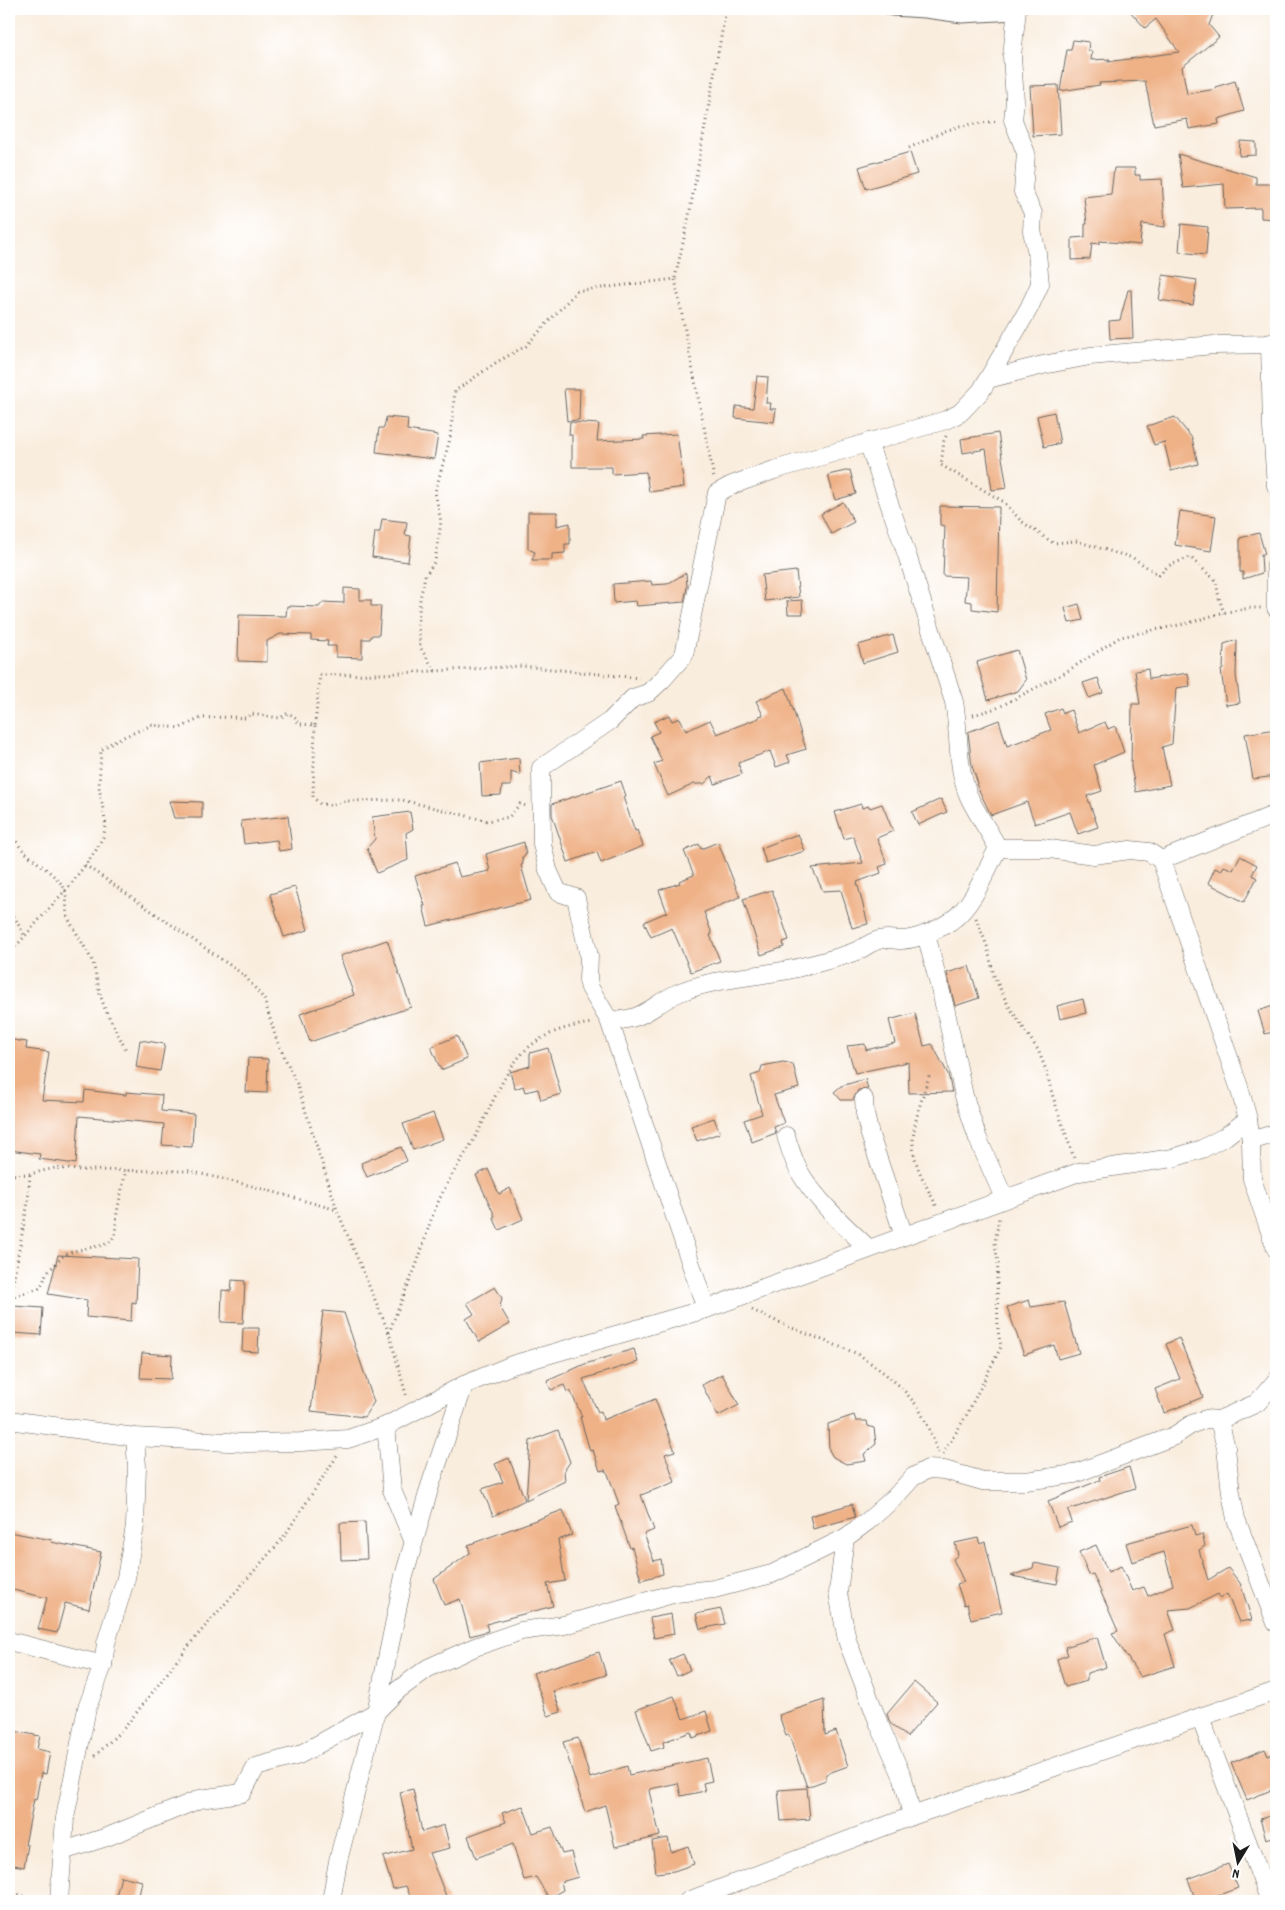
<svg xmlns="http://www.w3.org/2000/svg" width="1285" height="1910" viewBox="0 0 1285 1910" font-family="Dekko,sans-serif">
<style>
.building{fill:#efb186}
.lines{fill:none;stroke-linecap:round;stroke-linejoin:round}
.service-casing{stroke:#696560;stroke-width:11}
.minor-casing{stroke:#696560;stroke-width:19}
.path{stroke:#696560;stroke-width:3;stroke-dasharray:1 4;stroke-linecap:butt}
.service{stroke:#fff;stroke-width:9}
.minor{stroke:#fff;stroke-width:18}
</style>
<rect width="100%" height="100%" fill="#fff"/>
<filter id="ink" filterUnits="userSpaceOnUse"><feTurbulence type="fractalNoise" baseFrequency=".02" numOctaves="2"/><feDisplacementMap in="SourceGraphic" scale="10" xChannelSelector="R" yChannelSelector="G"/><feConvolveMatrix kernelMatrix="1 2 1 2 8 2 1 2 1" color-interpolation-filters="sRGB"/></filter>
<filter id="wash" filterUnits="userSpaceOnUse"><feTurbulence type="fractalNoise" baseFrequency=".0096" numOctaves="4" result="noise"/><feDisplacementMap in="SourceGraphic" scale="20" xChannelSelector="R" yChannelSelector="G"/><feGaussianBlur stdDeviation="1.12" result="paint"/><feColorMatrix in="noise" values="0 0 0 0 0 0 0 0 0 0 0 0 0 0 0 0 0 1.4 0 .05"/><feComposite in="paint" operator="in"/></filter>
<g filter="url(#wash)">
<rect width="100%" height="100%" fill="#f9edde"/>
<g id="blocks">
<g class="building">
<polygon points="1128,9 1215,9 1209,25 1219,37 1182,67 1187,94 1216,89 1215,87 1235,81 1244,111 1218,119 1219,124 1189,129 1187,119 1154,125 1145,81 1099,83 1100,85 1060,91 1067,50 1071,50 1073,40 1089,42 1088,50 1092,52 1091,60 1110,59 1107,62 1179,52 1156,19 1145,28"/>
<polygon points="1058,85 1061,134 1033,136 1030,86"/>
<polygon points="1240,141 1256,142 1256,155 1239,156"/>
<polygon points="910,152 917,174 866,189 859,167"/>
<polygon points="1178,154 1256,177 1256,184 1273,184 1272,198 1276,198 1276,219 1261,218 1261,208 1225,209 1224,184 1183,188"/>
<polygon points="1114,168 1135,168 1135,175 1140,175 1140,180 1162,179 1165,227 1142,224 1140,245 1100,241 1099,244 1092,243 1090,259 1072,260 1072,238 1085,237 1085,224 1087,224 1084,197 1111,194"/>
<polygon points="1181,224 1208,227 1206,255 1179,252"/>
<polygon points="1163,275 1197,280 1193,305 1159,300"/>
<polygon points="1128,290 1131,290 1133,338 1110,339 1109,321 1120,320"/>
<polygon points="757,376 768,377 766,403 771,403 770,409 776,409 774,422 735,418 736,406 753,408"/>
<polygon points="564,389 580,389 579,420 567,421"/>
<polygon points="1054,412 1060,443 1044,447 1037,416"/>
<polygon points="386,417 408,419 407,430 438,435 434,459 376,452 379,428 384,428"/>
<polygon points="1175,417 1192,438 1198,464 1171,471 1164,442 1154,445 1147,426"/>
<polygon points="570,422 599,424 597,441 644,439 643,436 677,434 684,487 649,492 646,472 612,474 612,467 572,467 572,435 569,435"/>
<polygon points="998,433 1007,488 992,490 986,449 963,453 961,439"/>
<polygon points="850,470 856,494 835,500 828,475"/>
<polygon points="843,502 854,522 831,534 821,514"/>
<polygon points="940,506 999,507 997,612 972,609 972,602 965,601 967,577 943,576 945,526 940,525"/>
<polygon points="1180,511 1216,516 1211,551 1175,545"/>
<polygon points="528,512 557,512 557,526 570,523 570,544 565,544 565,553 552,554 552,560 532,560 535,552 528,549"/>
<polygon points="382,519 407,522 405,535 411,536 408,562 372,557 375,532 380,532"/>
<polygon points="1259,533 1265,554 1261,554 1262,573 1243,579 1243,572 1240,572 1240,538"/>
<polygon points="796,571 799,597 765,601 762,575"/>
<polygon points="686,573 687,587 684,602 637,606 636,601 614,603 613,584 651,581 652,585 667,584"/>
<polygon points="344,588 360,589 360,600 371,600 371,606 381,606 379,635 372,635 370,639 362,639 362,658 336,657 336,646 327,646 328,641 311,640 311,635 280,634 267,641 267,662 238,661 239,615 286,616 287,606 319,607 323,602 344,603"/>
<polygon points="802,600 803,614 788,614 787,601"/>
<polygon points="1079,604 1083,620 1069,623 1065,608"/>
<polygon points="893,635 898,652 863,663 858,645"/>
<polygon points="1237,640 1236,675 1240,703 1226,705 1221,670 1223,669 1224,644"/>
<polygon points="1017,650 1026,680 1018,691 988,700 977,662"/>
<polygon points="1148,669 1149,679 1188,673 1190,686 1176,688 1172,744 1162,747 1170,785 1136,792 1131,767 1132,704 1140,704 1135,671"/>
<polygon points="1098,678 1103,693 1089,698 1083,683"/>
<polygon points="786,688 806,749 787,755 790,762 776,767 770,751 738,763 742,774 715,784 712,776 704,784 694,784 668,796 654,764 662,761 650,736 659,732 654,722 669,715 672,721 680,718 686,731 710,720 717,734 759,718 759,716 763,715 756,701"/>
<polygon points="1061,708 1063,713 1071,710 1079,733 1105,722 1108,729 1115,726 1124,752 1094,765 1102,791 1087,796 1098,827 1078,834 1070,812 1035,824 1027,802 991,815 976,784 978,784 972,766 968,732 999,720 1007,746 1051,730 1045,714"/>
<polygon points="1276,729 1276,776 1253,779 1245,734"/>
<polygon points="519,758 520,775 511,772 511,786 502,786 501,795 482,796 480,763"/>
<polygon points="621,781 626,796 623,797 635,831 637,830 643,846 601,863 597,852 568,862 552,815 552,804"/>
<polygon points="941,799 947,812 918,825 912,812"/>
<polygon points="169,801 202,802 202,818 174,818"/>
<polygon points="861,804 862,808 869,806 870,808 882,804 893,831 877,838 887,864 879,867 881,873 857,882 868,924 852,928 841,890 823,891 812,868 863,863 853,836 844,839 835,812"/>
<polygon points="410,812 413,829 406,833 408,860 377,873 367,848 375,839 372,817"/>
<polygon points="288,816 292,849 279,851 277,840 244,844 241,821"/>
<polygon points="798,834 805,851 766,863 761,848"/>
<polygon points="524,842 526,855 522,857 523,864 521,865 531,900 428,926 423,906 425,906 415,876 455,863 460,877 490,871 486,854"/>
<polygon points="718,842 740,897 704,912 712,934 710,935 720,961 691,972 672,928 651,937 644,922 667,912 659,890 680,883 679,881 694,875 684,851 699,844 701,849"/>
<polygon points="1240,856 1257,865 1252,875 1257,878 1244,902 1208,883 1215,868 1221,871 1224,866 1233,870"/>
<polygon points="295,887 308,930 284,937 270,894"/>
<polygon points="772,890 789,940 783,942 784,947 761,955 743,899"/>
<polygon points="387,940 411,1007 310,1042 300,1014 354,995 340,956"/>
<polygon points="969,966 979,998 955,1006 947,973"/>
<polygon points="1083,999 1086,1013 1060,1019 1057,1006"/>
<polygon points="1276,1005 1276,1031 1265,1034 1258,1011"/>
<polygon points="915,1013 924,1046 932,1044 948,1074 952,1092 909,1093 908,1062 855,1073 847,1046 865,1044 866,1050 895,1043 889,1020"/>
<polygon points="457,1036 467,1059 441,1070 431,1047"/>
<polygon points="13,1040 27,1042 26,1049 49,1052 42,1100 84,1102 85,1090 126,1095 126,1092 162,1095 161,1111 194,1114 192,1147 162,1145 164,1124 79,1116 76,1164 39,1159 40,1154 9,1150 9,1100 11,1083 9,1083 9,1071"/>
<polygon points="140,1040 165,1044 160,1071 136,1067"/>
<polygon points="548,1048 561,1094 541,1100 538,1089 525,1092 523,1086 515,1089 510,1072 530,1066 530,1053"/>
<polygon points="248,1058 268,1059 267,1093 246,1092"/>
<polygon points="783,1062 793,1064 799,1088 774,1095 784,1123 774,1127 776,1133 752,1142 744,1120 762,1114 751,1076 760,1073 762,1066"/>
<polygon points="865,1079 868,1089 858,1090 853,1100 841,1100 834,1092 841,1086"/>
<polygon points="433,1113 443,1139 413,1150 403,1124"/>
<polygon points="714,1118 720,1133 697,1141 691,1126"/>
<polygon points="401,1147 407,1161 367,1177 361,1163"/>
<polygon points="488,1169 499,1194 510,1188 523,1219 499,1230 493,1217 495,1216 476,1175"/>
<polygon points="58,1255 138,1259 136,1303 132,1302 131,1321 86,1317 87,1300 48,1294"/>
<polygon points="232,1280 245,1281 243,1323 221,1322 222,1290 231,1291"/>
<polygon points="495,1287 502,1298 500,1307 510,1324 479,1342 466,1319 474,1314 467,1303"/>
<polygon points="1029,1300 1031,1307 1064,1302 1079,1353 1058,1359 1054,1345 1024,1355 1007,1307"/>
<polygon points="13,1306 43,1308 41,1335 12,1333"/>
<polygon points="323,1311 344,1313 374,1402 364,1417 311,1411"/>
<polygon points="243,1328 259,1328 258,1352 242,1351"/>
<polygon points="1179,1338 1203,1397 1164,1413 1155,1389 1180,1379 1166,1344"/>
<polygon points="634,1349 638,1362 583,1379 598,1412 601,1411 603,1420 655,1399 675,1451 665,1454 675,1482 641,1495 654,1530 644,1534 654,1561 661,1559 663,1574 641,1580 632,1547 630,1548 615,1506 619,1504 608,1474 605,1470 600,1471 593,1450 590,1451 580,1417 582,1417 570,1390 567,1392 564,1385 551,1390 547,1381 585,1364"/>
<polygon points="142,1353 172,1355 171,1379 140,1378"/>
<polygon points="722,1374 739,1405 718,1416 702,1385"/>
<polygon points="854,1415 856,1421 867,1421 868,1426 874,1428 876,1444 864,1454 866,1461 846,1464 833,1457 829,1450 828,1424"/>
<polygon points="558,1430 570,1462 564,1471 565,1481 526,1500 530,1441"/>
<polygon points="509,1458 525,1500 493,1516 482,1489 503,1482 495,1464"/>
<polygon points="1129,1467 1135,1488 1068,1510 1072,1522 1058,1527 1048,1501 1100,1480 1099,1477"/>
<polygon points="852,1504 855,1517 813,1529 810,1516"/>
<polygon points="563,1510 572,1535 558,1540 565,1581 547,1584 553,1606 486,1624 488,1631 470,1636 460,1599 444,1605 434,1579 470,1553 468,1545"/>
<polygon points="365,1522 367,1559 341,1560 340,1523"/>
<polygon points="1192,1525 1195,1536 1202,1534 1205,1546 1199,1550 1208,1580 1228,1568 1240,1583 1252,1620 1239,1622 1227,1594 1220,1598 1218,1594 1190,1608 1168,1610 1175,1630 1165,1634 1175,1666 1140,1677 1112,1633 1118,1631 1093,1574 1089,1575 1079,1552 1096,1545 1108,1572 1121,1566 1132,1591 1144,1587 1148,1596 1173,1585 1164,1552 1132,1562 1126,1543"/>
<polygon points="9,1532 52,1540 51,1542 101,1552 89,1609 65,1603 57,1633 38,1629 47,1598 9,1589"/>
<polygon points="978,1538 980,1544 985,1542 1002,1612 971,1619 967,1604 964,1605 957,1584 964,1582 953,1559 958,1555 955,1543"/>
<polygon points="1034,1563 1060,1568 1057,1584 1011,1576 1033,1568"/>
<polygon points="721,1609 725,1624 700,1629 696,1614"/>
<polygon points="671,1614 674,1634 654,1638 650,1618"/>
<polygon points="1097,1637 1106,1667 1087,1673 1087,1681 1065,1687 1057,1659 1068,1655 1065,1647"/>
<polygon points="599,1652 606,1675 553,1691 561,1712 548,1716 533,1673"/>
<polygon points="683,1654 690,1670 677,1676 669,1660"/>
<polygon points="914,1682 937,1702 907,1737 890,1723 887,1714"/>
<polygon points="674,1696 683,1719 706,1711 712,1731 693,1738 691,1732 663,1742 664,1747 651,1751 636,1710"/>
<polygon points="824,1700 825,1735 836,1731 848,1766 826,1774 826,1780 807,1787 789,1735 786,1736 779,1715"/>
<polygon points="9,1730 40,1736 37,1749 50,1752 46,1774 41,1773 36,1800 34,1799 25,1845 28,1845 24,1867 9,1864"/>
<polygon points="578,1738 590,1778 627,1766 629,1775 707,1758 712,1781 703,1783 705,1791 681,1796 678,1783 650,1789 649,1791 660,1836 615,1847 605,1805 585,1812 563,1742"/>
<polygon points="1265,1749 1268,1756 1276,1752 1276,1788 1247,1800 1231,1763"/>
<polygon points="807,1788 810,1819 781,1821 778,1790"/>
<polygon points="413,1789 422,1832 444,1825 450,1848 429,1853 448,1901 412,1901 406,1886 393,1889 383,1857 412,1849 400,1792"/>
<polygon points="523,1806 533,1833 552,1827 562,1854 571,1852 578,1877 561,1882 563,1890 549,1898 536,1877 524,1880 513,1844 476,1858 468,1836 506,1822 502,1813"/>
<polygon points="1276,1814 1276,1836 1266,1839 1260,1819"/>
<polygon points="668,1838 671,1852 688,1846 694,1864 674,1871 656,1873 652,1841"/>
<polygon points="1228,1864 1238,1888 1202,1901 1196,1901 1188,1879"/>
<polygon points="121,1876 142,1881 138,1901 115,1901"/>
</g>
</g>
</g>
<g filter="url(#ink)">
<use href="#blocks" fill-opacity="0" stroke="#696560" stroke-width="1"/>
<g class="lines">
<g class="service-casing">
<polyline id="service" points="887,9 892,11 925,13 962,18 1016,15"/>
</g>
<g class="minor-casing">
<g id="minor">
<polyline points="1270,343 1272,428 1276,486"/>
<polyline points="988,379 1043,365 1090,356 1214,345 1276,344"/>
<path d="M868 442 908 558 954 702C960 733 956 767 969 797 977 814 989 831 998 848"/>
<polyline points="1276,564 1276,608"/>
<polyline points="998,848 1042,848 1094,855 1130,850 1149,852 1161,860 1239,1087 1248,1119 1251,1141 1252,1179 1276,1249"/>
<polyline points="1161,860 1276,814"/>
<polyline points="926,934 946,1012 964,1096 978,1139 1004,1198"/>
<path d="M609 1020C643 1022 650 1006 678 993 712 978 760 977 797 968 818 963 840 958 859 950 865 947 870 943 876 941 885 937 893 940 902 940 920 939 937 930 951 921 974 905 985 872 998 848"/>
<polyline points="864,1099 865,1114 870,1135 904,1236"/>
<path d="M786 1136C790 1149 794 1164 802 1176 819 1203 845 1226 868 1248"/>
<polyline points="1251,1141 1276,1133"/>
<polyline points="706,1309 609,1020 590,988 588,980 589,956 576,898 558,892 548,870 542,844 541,768 610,721 633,698 648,693 662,680 684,655 717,493 732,485 774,470 946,420 960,413 981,391 1029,308 1040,284 1037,253 1032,231 1033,213 1023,192 1026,153 1013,120 1015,101 1012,56 1017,9"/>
<polyline points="9,1420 135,1437 246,1443 301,1442 348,1439 386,1426 464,1385 512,1365 706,1309 1079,1172 1173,1158 1202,1149 1226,1136 1248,1119"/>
<polyline points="1219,1420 1226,1448 1231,1493 1236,1519 1276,1623"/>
<polyline points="386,1426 392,1490 413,1540"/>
<polyline points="9,1641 103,1665"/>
<polyline points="1200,1717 1270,1901"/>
<polyline points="912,1816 903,1778 879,1724 847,1640 838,1593 845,1538 868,1521 895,1497 913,1477 928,1469 944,1470 983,1481 1026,1481 1074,1474 1174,1436 1192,1424 1206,1419 1219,1420 1257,1403 1276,1381"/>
<polyline points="63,1851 107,1837 200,1799 242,1793 256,1767 299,1755 376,1712 398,1690 428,1668 475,1647 521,1631 564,1625 676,1593 714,1589 772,1574 845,1538"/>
<polyline points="59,1901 65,1818 87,1708 103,1665 106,1643 126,1578 135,1526 137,1467 135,1437"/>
<polyline points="331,1901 338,1861 376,1712 404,1576 430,1486 464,1385"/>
<polyline points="688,1901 912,1816 1276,1691"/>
</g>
</g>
<g class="path">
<polyline points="909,148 945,131 960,126 997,121"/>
<polyline points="675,278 689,216 726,9"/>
<polyline points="946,436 944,441 941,465 1004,502 1021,521 1053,543 1076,541 1133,558 1159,575 1168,566 1190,557 1216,581 1219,598 1224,613"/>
<polyline points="435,671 420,647 418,624 420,599 425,576 435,561 441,522 435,492 450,439 455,391 497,362 526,346 577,291 675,279 714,478"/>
<polyline points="973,715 997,708 1066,672 1120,637 1189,623 1221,613 1250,608 1261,608"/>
<polyline points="315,725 320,675 382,674 522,666 639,678"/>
<path d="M9 835C16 838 17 844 22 849 32 860 60 877 65 890 68 898 65 909 68 918L93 962 100 994 105 1009 126 1050"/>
<polyline points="85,865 244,975 264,999 277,1041 297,1084 337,1210 389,1333 407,1398"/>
<polyline points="9,907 24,935"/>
<polyline points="976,918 987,946 994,976 1008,1005 1038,1050 1046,1070 1053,1097 1074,1158"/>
<polyline points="9,954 71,884 95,852 103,837 106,826 99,787 101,750 114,741 152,725 180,728 201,718 229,717 245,718 251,714 280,718 288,713 295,717 299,724 315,725 313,797 320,804 331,805 345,801 402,800 488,821 509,817 520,804 526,806"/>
<path d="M929 1076C923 1097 914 1119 913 1141 912 1163 927 1187 937 1207"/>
<polyline points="9,1175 30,1174 55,1168 80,1170 189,1171 256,1187 337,1210"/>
<polyline points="10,1298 39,1288 43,1283 46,1274 64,1255 74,1251 104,1245 111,1241 115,1235 117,1212 126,1170"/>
<polyline points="9,1304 28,1202 30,1174"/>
<polyline points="752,1310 787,1326 858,1354 879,1369 901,1387 918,1407 930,1430 938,1453"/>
<path d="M389 1333C397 1310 407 1288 416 1266 425 1242 430 1217 442 1194 452 1172 467 1153 478 1132 491 1106 507 1065 529 1047 547 1032 569 1026 592 1023"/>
<polyline points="943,1454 966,1416 1001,1347 998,1331 997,1279 998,1264 995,1243 999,1218"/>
<polyline points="95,1756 126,1726 194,1639 283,1538 337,1456"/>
<polyline points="9,1891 38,1901"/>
</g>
<use href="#service" class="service"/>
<use href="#minor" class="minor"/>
</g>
</g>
<rect width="1285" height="1910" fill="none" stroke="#fff" stroke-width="30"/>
<g transform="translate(1238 1862) rotate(190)" stroke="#ffffff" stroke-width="4" paint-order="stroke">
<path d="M0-4L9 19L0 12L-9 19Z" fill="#1c1c1c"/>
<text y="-8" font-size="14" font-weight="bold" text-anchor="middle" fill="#1c1c1c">N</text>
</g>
</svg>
